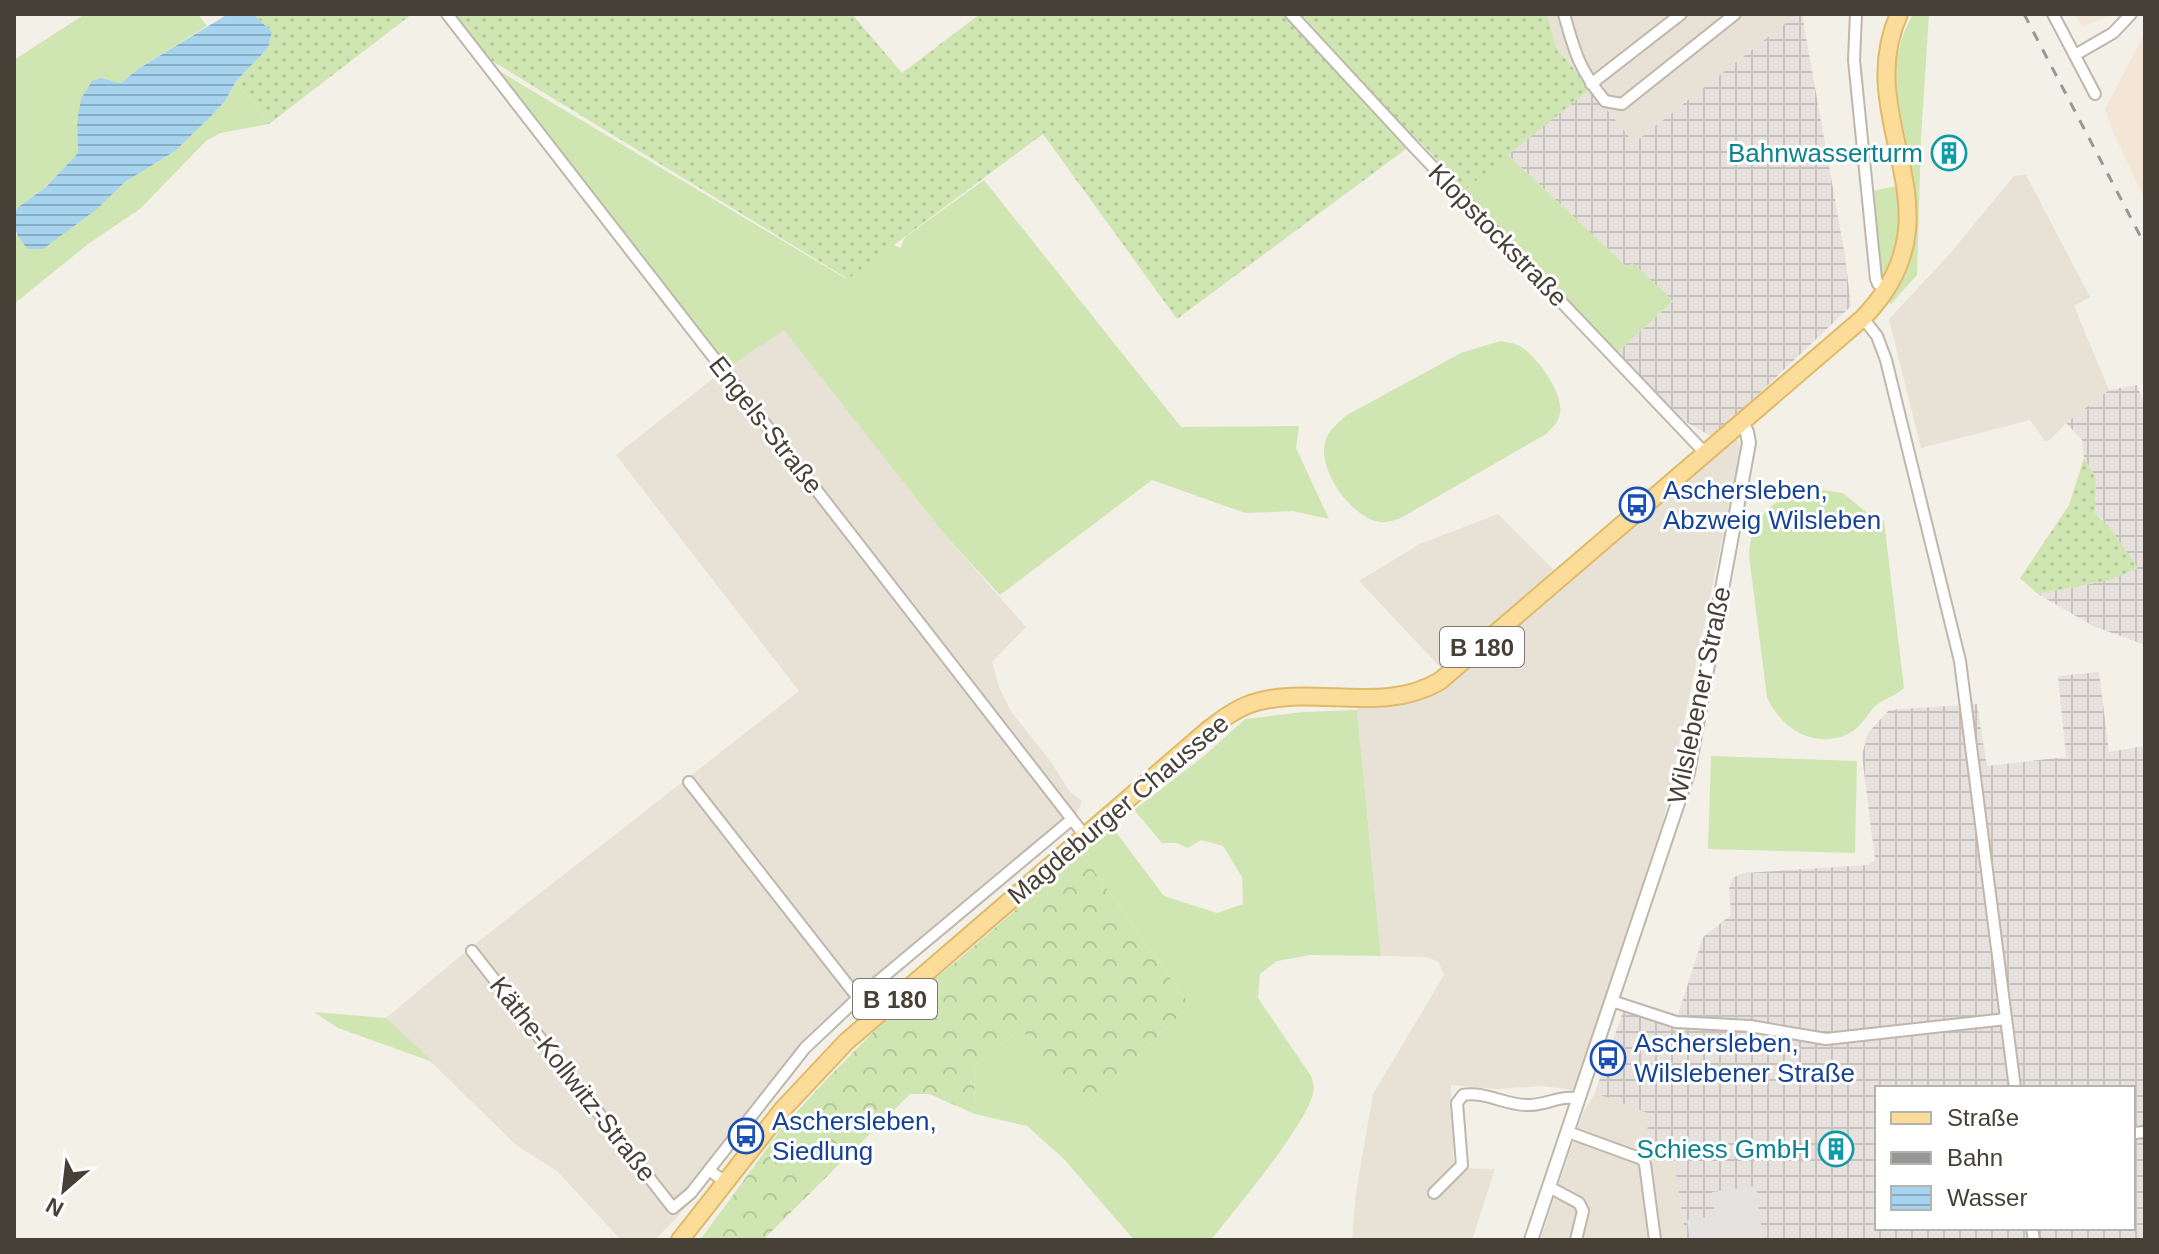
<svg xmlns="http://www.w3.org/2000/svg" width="2159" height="1254" viewBox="0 0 2159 1254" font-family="Arial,sans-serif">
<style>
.residential{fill:#e7e1d6}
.commercial{fill:#f4e6d4}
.industrial{fill:url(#industrial-grid);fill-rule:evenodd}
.grass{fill:#d0e6b2}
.forest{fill:url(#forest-crowns)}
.garden{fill:url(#garden-dots)}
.parking{fill:#e5e2df}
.water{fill:url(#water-rules)}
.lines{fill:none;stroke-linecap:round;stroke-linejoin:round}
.minor-casing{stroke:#bfb7ab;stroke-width:14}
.tertiary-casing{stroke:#bfb7ab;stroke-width:16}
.primary-casing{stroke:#e0b969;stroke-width:20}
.minor{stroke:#fff;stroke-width:10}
.tertiary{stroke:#fff;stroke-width:12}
.primary{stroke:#fbdc99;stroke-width:16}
.rail{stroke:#979797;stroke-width:3;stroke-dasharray:10 10;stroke-linecap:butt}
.labels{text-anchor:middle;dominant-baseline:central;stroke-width:6;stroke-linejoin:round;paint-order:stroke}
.shield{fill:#fff;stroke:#7e7973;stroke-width:2}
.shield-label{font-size:24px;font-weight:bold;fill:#464037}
.culture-label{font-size:26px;fill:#0d838f;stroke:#fff;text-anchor:end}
.street-label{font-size:26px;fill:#464037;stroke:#fff}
.transit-label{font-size:26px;fill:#164399;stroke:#fff;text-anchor:start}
</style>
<defs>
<pattern id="industrial-grid" width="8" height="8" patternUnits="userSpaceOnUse" patternTransform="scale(2)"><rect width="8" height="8" fill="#e6e1dc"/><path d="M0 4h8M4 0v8" fill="none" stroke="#c7c2bd"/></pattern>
<pattern id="forest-crowns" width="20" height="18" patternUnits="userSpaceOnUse" patternTransform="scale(2)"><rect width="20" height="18" fill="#d0e6b2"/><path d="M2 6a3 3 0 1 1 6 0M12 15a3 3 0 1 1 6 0" fill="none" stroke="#b4c69a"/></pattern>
<pattern id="garden-dots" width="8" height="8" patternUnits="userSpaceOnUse" patternTransform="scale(2)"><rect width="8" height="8" fill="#d0e6b2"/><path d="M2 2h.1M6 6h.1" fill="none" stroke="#b4c69a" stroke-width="1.8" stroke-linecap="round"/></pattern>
<pattern id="water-rules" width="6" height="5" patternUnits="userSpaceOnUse" patternTransform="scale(2)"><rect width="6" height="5" fill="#a6d3ee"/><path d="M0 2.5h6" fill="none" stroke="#89adc2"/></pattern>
</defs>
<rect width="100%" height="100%" fill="#f3f0e8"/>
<g class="residential">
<polygon points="1547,14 1797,14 1634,143 1556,47"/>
<polygon points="2026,175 2090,297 2074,306 2109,390 2066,423 2050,440 2045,441 2030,420 1921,448 1889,319 1948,256 2014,176"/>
<polygon points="784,329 945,535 1026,627 992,662 999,687 1010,710 1051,762 1070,792 1082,801 1074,821 807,1052 679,1215 655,1240 621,1240 558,1172 515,1144 386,1018 470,948 799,691 616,455 724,370"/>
<polygon points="1733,439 1738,440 1741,449 1659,841 1574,1090 1542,1086 1497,1089 1451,1085 1454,1168 1495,1169 1472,1240 1352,1240 1356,1193 1373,1094 1444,975 1438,961 1425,957 1381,956 1355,688 1385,688 1412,683 1442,669 1359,581 1420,544 1498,514 1554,570"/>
<polygon points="1595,1093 1650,1114 1672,1148 1686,1240 1540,1240 1583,1113"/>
</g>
<g class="commercial">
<polygon points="2075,14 2112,14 2082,27"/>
<polygon points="2145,33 2145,199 2115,137 2105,109"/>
</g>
<g class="industrial">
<polygon points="1797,14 1802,14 1845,256 1851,306 1713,437 1684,421 1618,352 1673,301 1626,266 1507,154 1590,89 1634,143"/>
<polygon points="2137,385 2145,406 2145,645 2093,626 2038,594 2110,580 2103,519 2095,513 2096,478 2084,458 2082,440 2066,423 2109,390"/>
<path d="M2099 672 2109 752 2145 746V1240H1686L1672 1148 1646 1137 1650 1114 1595 1093 1627 1000 1678 1015 1703 937 1731 915 1729 889 1732 878 1744 873 1868 865 1875 860 1862 755 1868 733 1889 710 1977 704 1987 766 2066 757 2058 676ZM1877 1088H2133V1228H1877Z"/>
</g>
<g class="grass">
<polygon points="85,14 198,14 207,26 138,69 121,83 101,78 77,122 78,153 46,187 17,208 14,214 14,60"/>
<path d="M1913 14H1929L1921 139 1917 275 1890 305 1888 281 1879 276 1873 191 1915 182 1896 92C1894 64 1899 38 1913 14Z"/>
<polygon points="484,62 845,278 891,244 901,248 904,238 984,180 1181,427 1299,426 1296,448 1329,519 1293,511 1245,513 1152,480 1000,595 945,535 784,330 724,370"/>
<polygon points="236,81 269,124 220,133 206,141 140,209 88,244 14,304 14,229 15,234 43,248 97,209 125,182 175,151 225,101"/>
<polygon points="1507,154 1626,266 1633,263 1673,301 1618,352 1465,190"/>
<path d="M1500 341C1505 342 1513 343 1518 345 1536 354 1564 394 1560 413 1559 422 1552 428 1546 434L1399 519C1394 520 1386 523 1380 522 1351 518 1315 467 1326 439 1330 429 1339 422 1347 415L1461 353Z"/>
<path d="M1817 489 1843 493 1872 517 1879 516 1884 521 1904 688C1896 696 1887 697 1878 704 1867 712 1862 728 1848 734 1814 750 1780 728 1767 697L1749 556C1749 517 1779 491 1817 489Z"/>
<path d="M1357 710 1381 956 1310 955 1277 961 1260 974 1258 998 1311 1076C1312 1077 1314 1086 1314 1088 1313 1118 1233 1212 1211 1240H1134L1064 1159 1027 1126 975 1114 974 1066 1021 1029 1086 1106 1190 1005 1081 853 1112 827 1164 896 1217 913 1243 904 1242 877 1223 846 1201 840 1188 848 1177 843H1162L1134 810 1204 756 1245 719 1303 712Z"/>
<polygon points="1711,756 1857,761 1855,853 1708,849"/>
<polygon points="314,1012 386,1018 433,1062 338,1028"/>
</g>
<polygon class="forest" points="1081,853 1190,1005 1085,1107 1021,1029 974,1066 975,1114 929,1094 910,1094 763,1240 700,1240 782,1128 825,1081 888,1017 958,960"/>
<g class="garden">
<polygon points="253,14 412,14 269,124 236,81 268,48 272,32"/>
<polygon points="455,14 852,14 902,73 980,14 1547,14 1556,47 1590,89 1465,190 1418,140 1177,319 1043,134 848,279 489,59"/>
<polygon points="2084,458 2096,478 2095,513 2111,529 2138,568 2110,580 2038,594 2020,578 2069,505"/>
</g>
<polygon class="parking" points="1756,1186 1763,1240 1690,1240 1687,1220 1715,1216 1712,1192"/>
<path class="water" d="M228 14H253L272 32 268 48 236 81 225 101 210 117 175 151 125 182 97 209 43 249H28C17 236 9 225 17 208L46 187 78 153 77 122 81 99 92 81 101 78 121 83 138 69Z"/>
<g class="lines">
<g class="minor-casing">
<g id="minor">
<polyline points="447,14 1085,836"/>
<polyline points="1291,14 1414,147 1706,454"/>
<path d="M1564 14C1575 53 1579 69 1605 101L1622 104 1735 14"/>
<polyline points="1856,14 1854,60 1876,279 1878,284 1887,289"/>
<polyline points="2053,14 2095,94"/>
<polyline points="2075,55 2113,33 2131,14"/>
<polyline points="1591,84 1681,14"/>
<polyline points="1863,318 1877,336 1886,360 1960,661 2015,1088"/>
<polyline points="689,782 858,998"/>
<polyline points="472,951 673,1208 691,1193 709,1170"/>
<polyline points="1612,1001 1676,1022 1750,1026 1826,1039 2006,1019"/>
<polyline points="1568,1132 1642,1159 1645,1164 1655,1240"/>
<polyline points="2133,1133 2145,1132"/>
<polyline points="725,1182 709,1170 805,1048 858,998 1071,820"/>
<polyline points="1549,1187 1579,1203 1583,1211 1576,1240"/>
<path d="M1434 1193 1462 1165 1457 1103 1463 1095C1485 1091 1505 1105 1527 1105 1545 1106 1561 1094 1579 1099"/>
<polyline points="2032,1228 2034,1240"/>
</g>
</g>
<g class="tertiary-casing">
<polyline id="tertiary" points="1531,1240 1688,773 1749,443 1747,432 1742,423"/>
</g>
<g class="primary-casing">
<path id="primary" d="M680 1240 783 1109 846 1042 1208 730C1221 720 1234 710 1250 704 1312 683 1381 716 1440 681L1863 318C1967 211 1850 123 1899 14"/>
</g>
<use href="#minor" class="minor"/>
<use href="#tertiary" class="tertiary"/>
<use href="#primary" class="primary"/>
<polyline class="rail" points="2024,14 2145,245"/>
</g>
<defs>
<g id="building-ring" transform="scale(1.8)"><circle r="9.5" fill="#fff" stroke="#0f9aa8" stroke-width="1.5"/><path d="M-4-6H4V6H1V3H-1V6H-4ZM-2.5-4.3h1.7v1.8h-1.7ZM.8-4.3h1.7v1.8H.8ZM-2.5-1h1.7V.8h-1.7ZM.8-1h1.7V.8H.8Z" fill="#0f9aa8"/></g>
<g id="bus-ring" transform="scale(1.8)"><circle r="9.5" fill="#fff" stroke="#1a4fb4" stroke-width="1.5"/><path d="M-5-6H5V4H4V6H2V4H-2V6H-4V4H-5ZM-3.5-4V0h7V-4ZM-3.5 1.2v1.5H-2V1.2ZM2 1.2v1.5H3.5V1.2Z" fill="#1a4fb4"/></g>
</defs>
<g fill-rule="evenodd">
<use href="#building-ring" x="1949" y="153"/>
<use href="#bus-ring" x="1637" y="505"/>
<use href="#bus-ring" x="1608" y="1058"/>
<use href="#bus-ring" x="746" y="1136"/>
<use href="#building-ring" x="1836" y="1149"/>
</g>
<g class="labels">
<g class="shield">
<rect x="1440" y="627" width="84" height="40" rx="6"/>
<rect x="853" y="979" width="84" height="40" rx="6"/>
</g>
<g class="shield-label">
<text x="1482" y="647">B 180</text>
<text x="895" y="999">B 180</text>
</g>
<g class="culture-label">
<text x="1923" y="153">Bahnwasserturm</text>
<text x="1810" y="1149">Schiess GmbH</text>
</g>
<g class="street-label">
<text transform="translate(1498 235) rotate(46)">Klopstockstraße</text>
<text transform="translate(766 425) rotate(52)">Engels-Straße</text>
<text transform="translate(1699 695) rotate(-78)">Wilslebener Straße</text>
<text transform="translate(1118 809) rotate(-40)">Magdeburger Chaussee</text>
<text transform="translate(573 1079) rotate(52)">Käthe-Kollwitz-Straße</text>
</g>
<g class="transit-label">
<text x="1663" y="490">Aschersleben,<tspan x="1663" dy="30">Abzweig Wilsleben</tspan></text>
<text x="1634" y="1043">Aschersleben,<tspan x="1634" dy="30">Wilslebener Straße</tspan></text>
<text x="772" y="1121">Aschersleben,<tspan x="772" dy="30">Siedlung</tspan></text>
</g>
</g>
<rect width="2159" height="1254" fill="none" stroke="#464037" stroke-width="32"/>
<rect x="1875" y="1086" width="260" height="144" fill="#ffffff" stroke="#b5b3af" stroke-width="2"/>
<rect x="1891" y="1112" width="40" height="12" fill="#fbdc99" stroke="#b5b3af" stroke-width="2"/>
<text x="1947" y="1126" font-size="24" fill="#464037">Straße</text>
<rect x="1891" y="1152" width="40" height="12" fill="#979797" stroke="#b5b3af" stroke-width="2"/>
<text x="1947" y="1166" font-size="24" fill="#464037">Bahn</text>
<rect x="1891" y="1186" width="40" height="24" fill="url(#water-rules)" stroke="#b5b3af" stroke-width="2"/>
<text x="1947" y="1206" font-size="24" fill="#464037">Wasser</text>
<g transform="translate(64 1190) rotate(208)" stroke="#ffffff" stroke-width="6" paint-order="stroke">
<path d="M0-6L14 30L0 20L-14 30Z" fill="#464037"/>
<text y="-12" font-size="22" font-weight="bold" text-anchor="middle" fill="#464037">N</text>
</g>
</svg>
